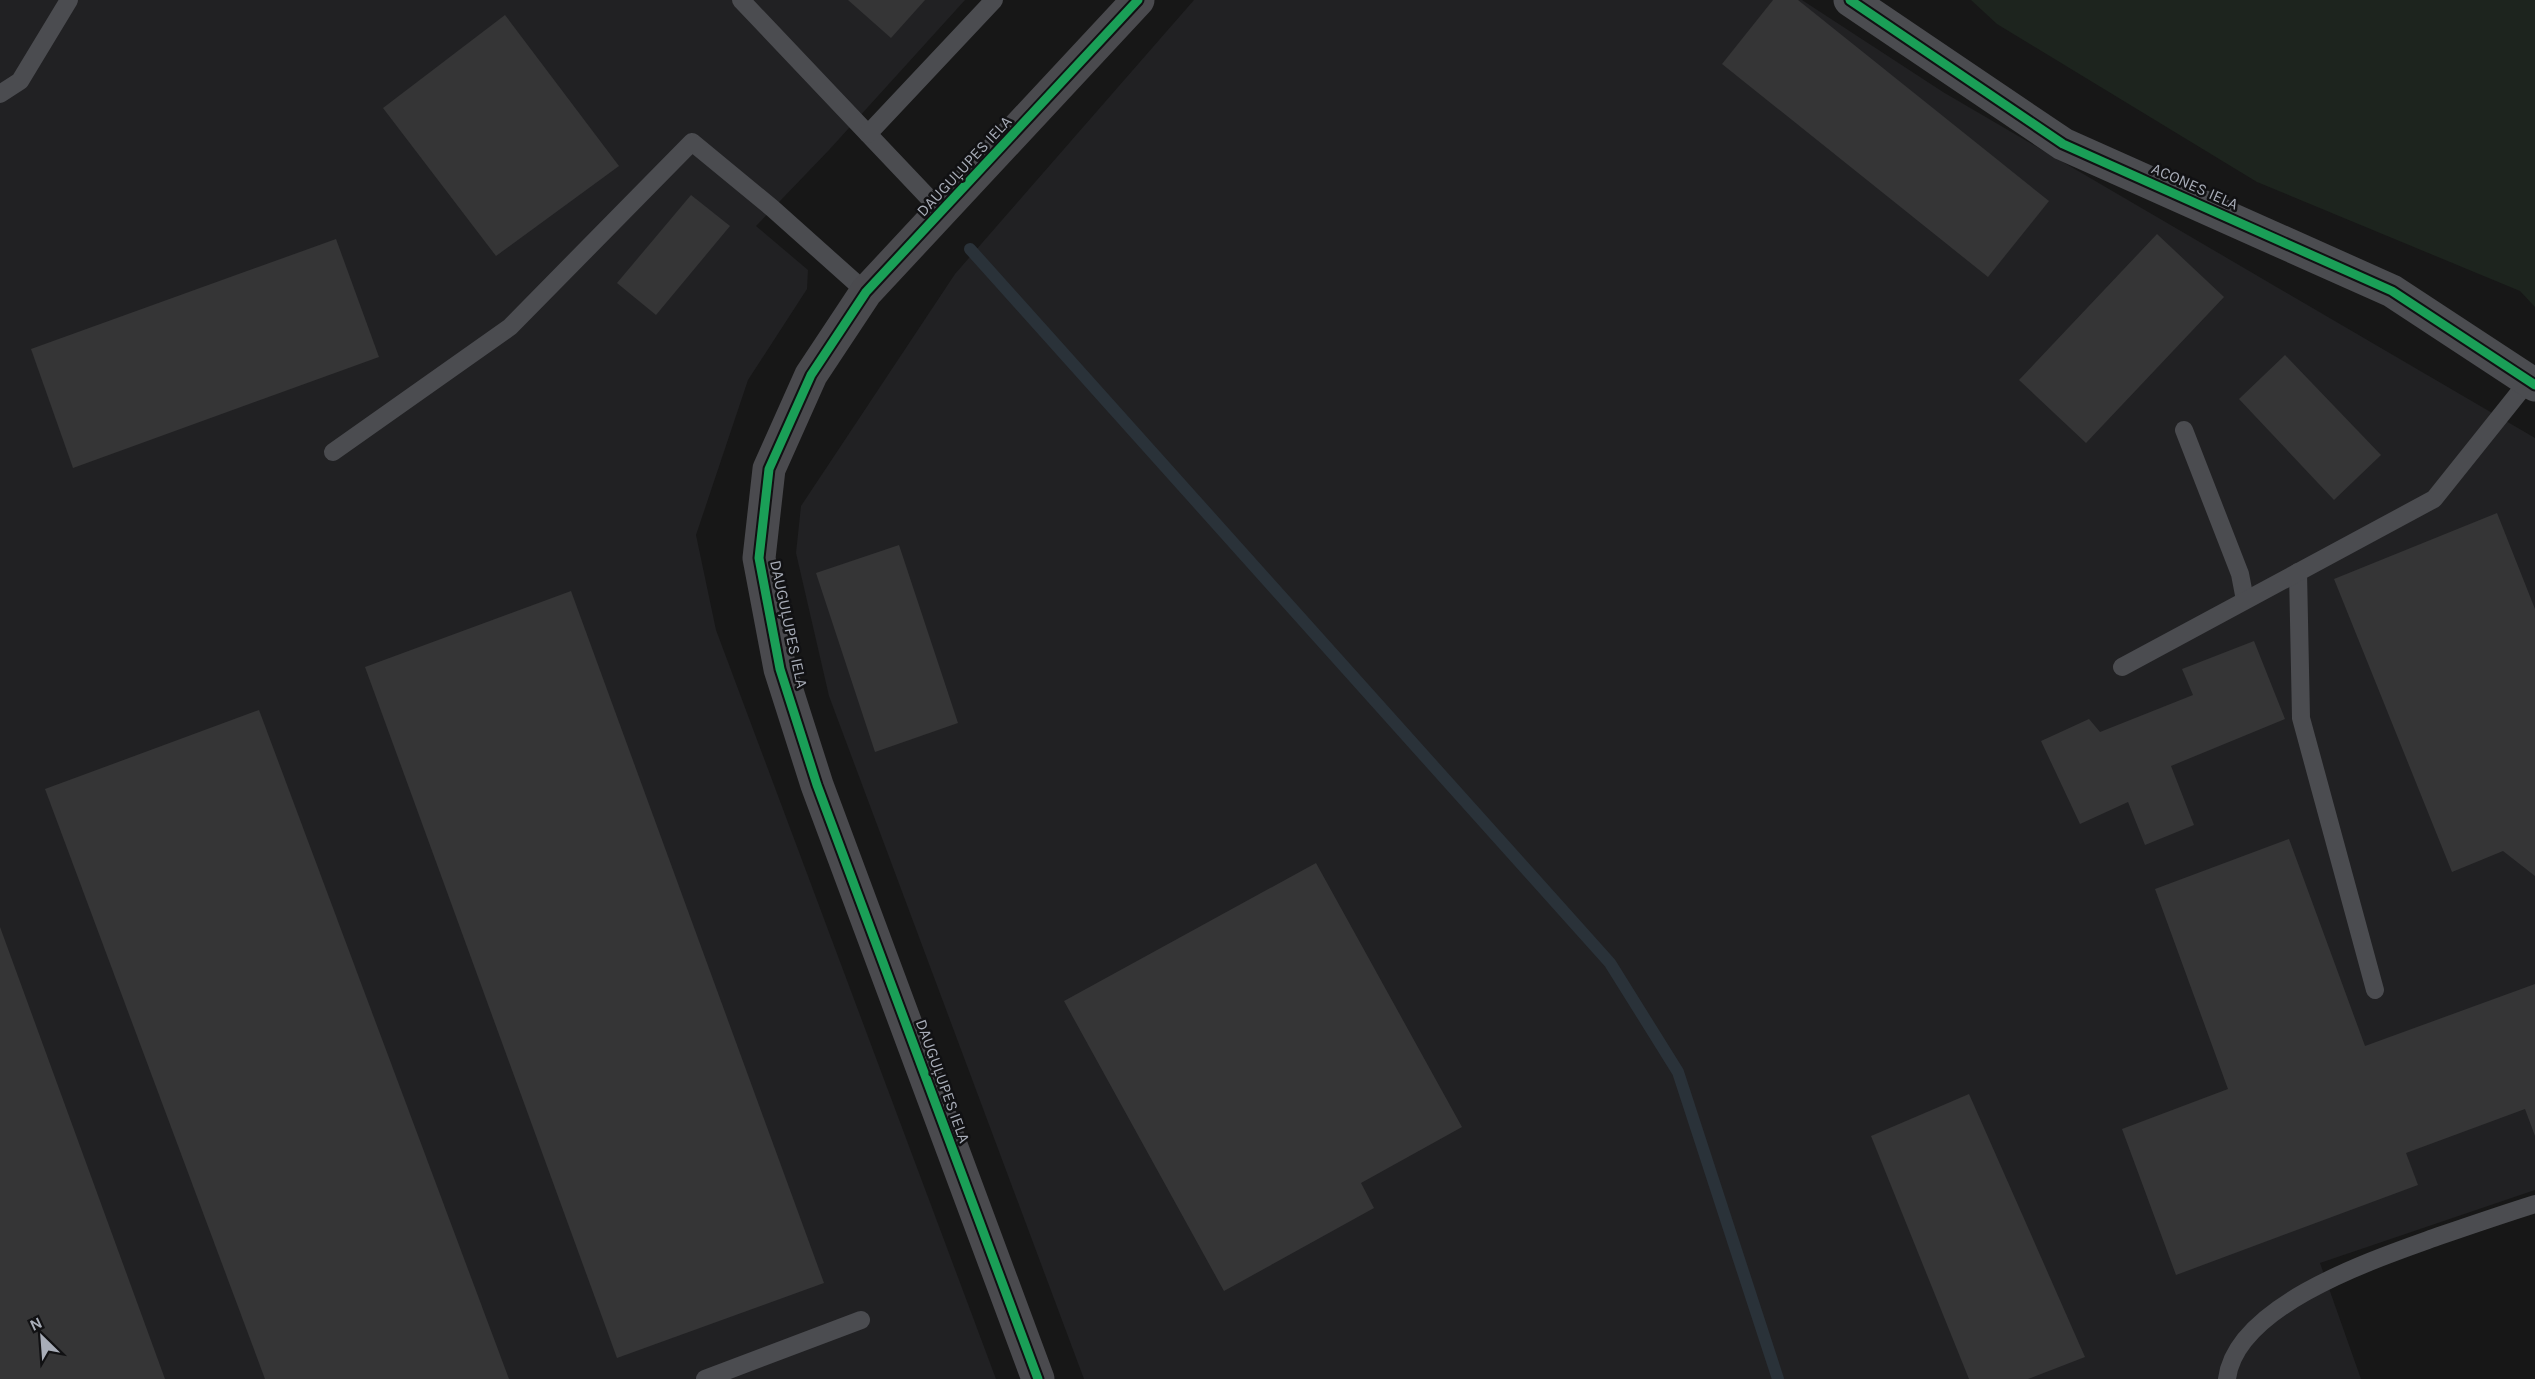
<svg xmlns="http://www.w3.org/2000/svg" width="2535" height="1379" viewBox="0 0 2535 1379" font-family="Karla,sans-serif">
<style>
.built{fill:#212123}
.green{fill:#1d241e}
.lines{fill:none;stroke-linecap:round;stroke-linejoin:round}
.stream{stroke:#2a3239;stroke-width:12}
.building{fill:#353536}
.lane{stroke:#4b4c50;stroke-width:18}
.street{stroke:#4b4c50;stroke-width:33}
.secondary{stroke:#4a4a4e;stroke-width:33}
.cycleway-casing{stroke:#111113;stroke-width:13}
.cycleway{stroke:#1a9f57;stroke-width:9}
.labels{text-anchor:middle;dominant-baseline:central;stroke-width:5;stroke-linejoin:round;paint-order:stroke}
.street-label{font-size:16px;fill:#a8adb8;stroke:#111113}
</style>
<rect width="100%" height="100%" fill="#171717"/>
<g class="built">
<polygon points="0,0 965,0 829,150 756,226 808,270 807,289 748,380 696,535 716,630 996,1379 0,1379"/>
<polygon points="1194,0 1802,0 1943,92 2535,438 2535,1190 2320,1263 2361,1379 1084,1379 829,696 796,553 801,506 955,274"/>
</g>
<polygon class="green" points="1971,0 2535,0 2535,307 2520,291 2257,182 1997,24"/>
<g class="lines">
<polyline class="stream" points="970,249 1610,963 1678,1072 1778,1379"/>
</g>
<g class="building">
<polygon points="848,0 925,0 891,38"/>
<polygon points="1773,0 1798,0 2049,201 1988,277 1722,64"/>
<polygon points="505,15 619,166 496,256 383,108"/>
<polygon points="691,195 730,226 656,315 617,283"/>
<polygon points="2157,234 2224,297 2086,443 2019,380"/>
<polygon points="336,239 379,357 73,468 31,349"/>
<polygon points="2285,355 2381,455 2334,500 2239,399"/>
<polygon points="2497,513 2535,609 2535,876 2503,851 2452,872 2334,579"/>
<polygon points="899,545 958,723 875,752 816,573"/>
<polygon points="571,591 824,1283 617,1358 365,667"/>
<polygon points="2254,641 2285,719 2171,766 2194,825 2145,845 2128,802 2080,824 2041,741 2089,719 2100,732 2193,695 2182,669"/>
<polygon points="259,710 509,1379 265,1379 45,789"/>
<polygon points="2289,839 2365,1046 2535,984 2535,1136 2525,1109 2406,1153 2418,1185 2176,1275 2122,1129 2228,1089 2155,889"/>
<polygon points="1316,863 1462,1127 1361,1183 1374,1208 1224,1291 1064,1001"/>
<polygon points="0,927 165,1379 0,1379"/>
<polygon points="1969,1094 2085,1357 2028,1379 1969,1379 1871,1136"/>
</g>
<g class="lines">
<g class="lane">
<polyline points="741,0 942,212"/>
<polyline points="0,94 20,81 69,0"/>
<polyline points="868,134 994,0"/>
<polyline points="2184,430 2240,574 2245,600"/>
<polyline points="333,452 510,327 692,142 772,208 866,292"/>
<polyline points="2298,572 2301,718 2375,990"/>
<polyline points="2122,667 2434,499 2529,380"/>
<polyline points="705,1379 861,1320"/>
<path d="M2227 1379C2236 1304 2378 1258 2439 1236 2471 1225 2503 1214 2535 1204"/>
</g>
<polyline class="street" points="1850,0 2063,144 2392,291 2535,385"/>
<polyline class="secondary" points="1038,1379 817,785 780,669 759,558 769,469 811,375 866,292 1138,0"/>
<g class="cycleway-casing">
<g id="cycleway">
<polyline points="1850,0 2063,144 2392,291 2535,385"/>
<polyline points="1038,1379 817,785 780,669 759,558 769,469 811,375 866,292 1138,0"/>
</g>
</g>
<use href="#cycleway" class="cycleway"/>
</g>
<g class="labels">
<g class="street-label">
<text transform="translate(964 166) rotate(-47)">DAUGUĻUPES IELA</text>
<text transform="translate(2195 186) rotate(24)">ACONES IELA</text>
<text transform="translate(789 624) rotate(78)">DAUGUĻUPES IELA</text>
<text transform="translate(943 1081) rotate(70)">DAUGUĻUPES IELA</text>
</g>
</g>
<g transform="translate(42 1337) rotate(335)" stroke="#111113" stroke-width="4.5" paint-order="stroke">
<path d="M0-4.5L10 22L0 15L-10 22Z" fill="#a8adb8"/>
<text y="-9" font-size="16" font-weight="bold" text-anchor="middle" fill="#a8adb8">N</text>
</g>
</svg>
